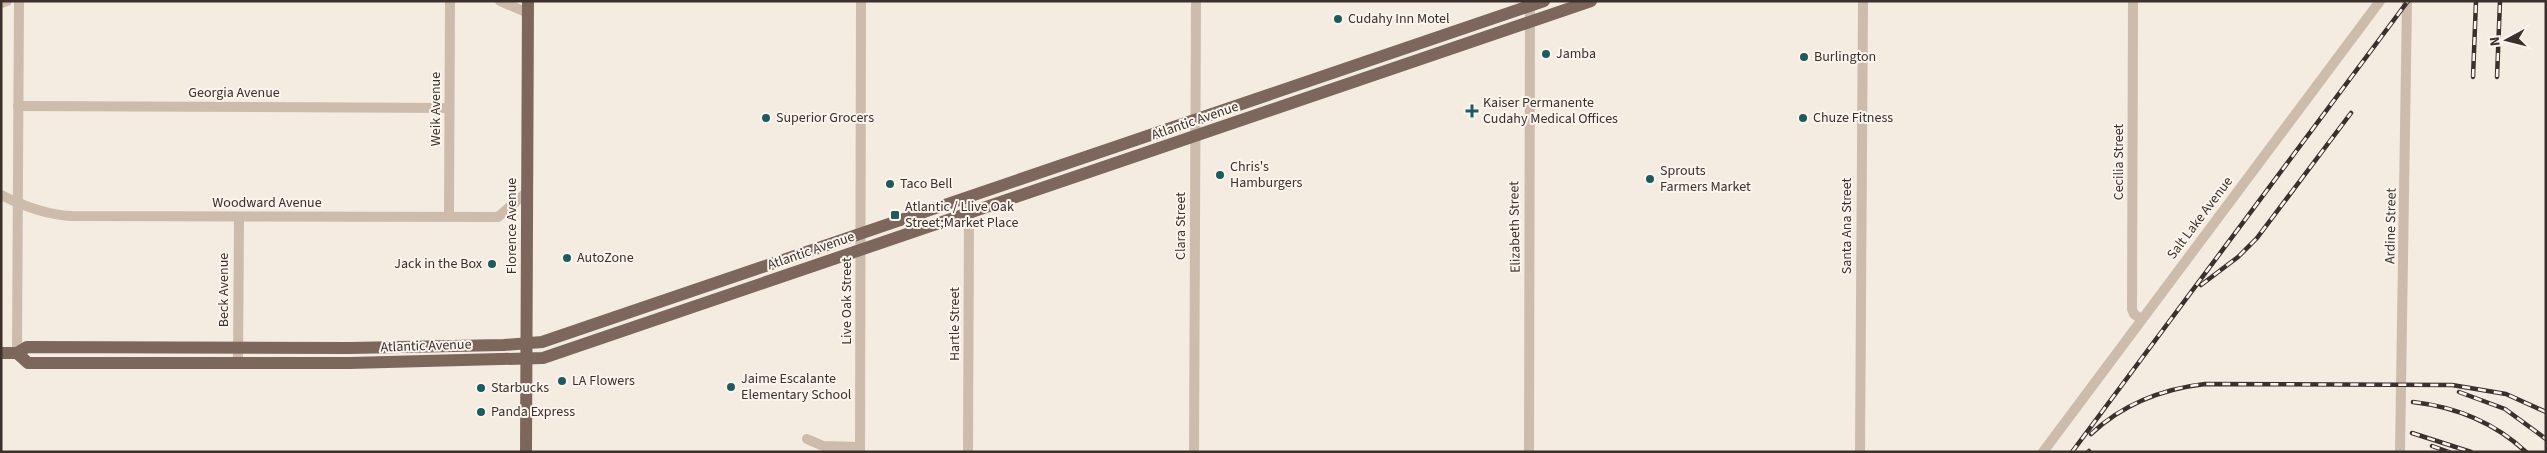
<svg xmlns="http://www.w3.org/2000/svg" width="2547" height="453" viewBox="0 0 2547 453" font-family="'Source Sans 3',sans-serif">
<style>
.lines{fill:none;stroke-linecap:round;stroke-linejoin:round}
.minor{stroke:#cdbbac;stroke-width:10}
.major{stroke:#7d675c;stroke-width:12}
.rail-casing{stroke:#3b302b;stroke-width:4.5}
.rail{stroke:#fbf5ee;stroke-width:2.5;stroke-dasharray:8;stroke-linecap:butt}
.poi-dot{fill:#1f5a5e;stroke:#fbf5ee;stroke-width:2}
.labels{text-anchor:middle;dominant-baseline:central;stroke-width:4;stroke-linejoin:round;paint-order:stroke}
.poi-label{font-size:14px;fill:#3b302b;stroke:#fbf5ee;text-anchor:start}
.street-label{font-size:14px;fill:#3b302b;stroke:#fbf5ee}
</style>
<rect width="100%" height="100%" fill="#f4ebe1"/>
<g class="lines">
<g class="minor">
<polyline points="500,1 528,13"/>
<polyline points="2133,1 2132,309 2134,314 2141,319"/>
<polyline points="1,3 7,1"/>
<polyline points="18,106 449,108"/>
<path d="M1 195C23 206 47 215 71 216L498 217 527 192"/>
<polyline points="965,198 969,213 968,452"/>
<polyline points="449,216 450,1"/>
<polyline points="17,353 19,1"/>
<polyline points="238,363 239,217"/>
<polyline points="807,439 823,446 860,447"/>
<polyline points="860,452 861,1"/>
<polyline points="1194,452 1196,1"/>
<polyline points="1529,452 1530,1"/>
<polyline points="1860,452 1863,1"/>
<polyline points="2043,452 2380,1"/>
<polyline points="2400,452 2407,1"/>
</g>
<g class="major">
<polyline points="1,353 17,353 27,347 350,348 504,345 542,342 1544,1"/>
<polyline points="17,353 28,363 350,363 543,358 1591,1"/>
<polyline points="526,452 528,1"/>
</g>
<g class="rail-casing">
<g id="rail">
<polyline points="2473,77 2476,1"/>
<polyline points="2497,77 2500,1"/>
<polyline points="2201,285 2238,257 2257,238 2351,113"/>
<polyline points="2459,392 2505,409 2546,439"/>
<path d="M2413 402C2456 407 2494 422 2526 452"/>
<polyline points="2412,433 2471,452"/>
<path d="M2091 434C2123 404 2162 389 2205 384L2452 385 2506 394 2546 412"/>
<polyline points="2432,446 2449,452"/>
<polyline points="2072,452 2408,1"/>
<polyline points="2088,452 2089,451"/>
</g>
</g>
<use href="#rail" class="rail"/>
</g>
<g class="poi-dot">
<circle cx="1338" cy="19" r="5"/>
<circle cx="1546" cy="54" r="5"/>
<circle cx="1804" cy="57" r="5"/>
<path d="M1469.5 103.5h5v5h5v5h-5v5h-5v-5h-5v-5h5z"/>
<circle cx="766" cy="118" r="5"/>
<circle cx="1803" cy="118" r="5"/>
<circle cx="1220" cy="175" r="5"/>
<circle cx="1650" cy="179" r="5"/>
<circle cx="890" cy="184" r="5"/>
<rect x="890" y="210" width="10" height="10" rx="2.5"/>
<circle cx="567" cy="258" r="5"/>
<circle cx="492" cy="264" r="5"/>
<circle cx="562" cy="381" r="5"/>
<circle cx="731" cy="387" r="5"/>
<circle cx="481" cy="388" r="5"/>
<circle cx="481" cy="412" r="5"/>
</g>
<g class="labels">
<g class="poi-label">
<text x="1348" y="19">Cudahy Inn Motel</text>
<text x="1556" y="54">Jamba</text>
<text x="1814" y="57">Burlington</text>
<text x="1483" y="103">Kaiser Permanente<tspan x="1483" dy="16">Cudahy Medical Offices</tspan></text>
<text x="776" y="118">Superior Grocers</text>
<text x="1813" y="118">Chuze Fitness</text>
<text x="1230" y="167">Chris's<tspan x="1230" dy="16">Hamburgers</tspan></text>
<text x="1660" y="171">Sprouts<tspan x="1660" dy="16">Farmers Market</tspan></text>
<text x="900" y="184">Taco Bell</text>
<text x="905" y="207">Atlantic / Llive Oak<tspan x="905" dy="16">Street;Market Place</tspan></text>
<text x="577" y="258">AutoZone</text>
<text x="482" y="264" text-anchor="end">Jack in the Box</text>
<text x="741" y="379">Jaime Escalante<tspan x="741" dy="16">Elementary School</tspan></text>
<text x="572" y="381">LA Flowers</text>
<text x="491" y="388">Starbucks</text>
<text x="491" y="412">Panda Express</text>
</g>
<g class="street-label">
<text x="234" y="93">Georgia Avenue</text>
<text transform="translate(436 109) rotate(-90)">Weik Avenue</text>
<text transform="translate(1195 121) rotate(-19)">Atlantic Avenue</text>
<text transform="translate(2119 162) rotate(-90)">Cecilia Street</text>
<text x="267" y="203">Woodward Avenue</text>
<text transform="translate(2200 218) rotate(-53)">Salt Lake Avenue</text>
<text transform="translate(512 226) rotate(-90)">Florence Avenue</text>
<text transform="translate(1181 226) rotate(-90)">Clara Street</text>
<text transform="translate(1847 226) rotate(-90)">Santa Ana Street</text>
<text transform="translate(2391 226) rotate(-89)">Ardine Street</text>
<text transform="translate(1515 227) rotate(-91)">Elizabeth Street</text>
<text transform="translate(811 251) rotate(-19)">Atlantic Avenue</text>
<text transform="translate(224 290) rotate(-90)">Beck Avenue</text>
<text transform="translate(847 301) rotate(-90)">Live Oak Street</text>
<text transform="translate(955 324) rotate(-90)">Hartle Street</text>
<text transform="translate(426 346) rotate(-2)">Atlantic Avenue</text>
</g>
</g>
<rect width="2547" height="453" fill="none" stroke="#3b302b" stroke-width="5"/>
<g transform="translate(2507 40) rotate(263)" stroke="#fbf5ee" stroke-width="4" paint-order="stroke">
<path d="M0-4L9 19L0 12L-9 19Z" fill="#3b302b"/>
<text y="-8" font-size="14" font-weight="bold" text-anchor="middle" fill="#3b302b">N</text>
</g>
</svg>
